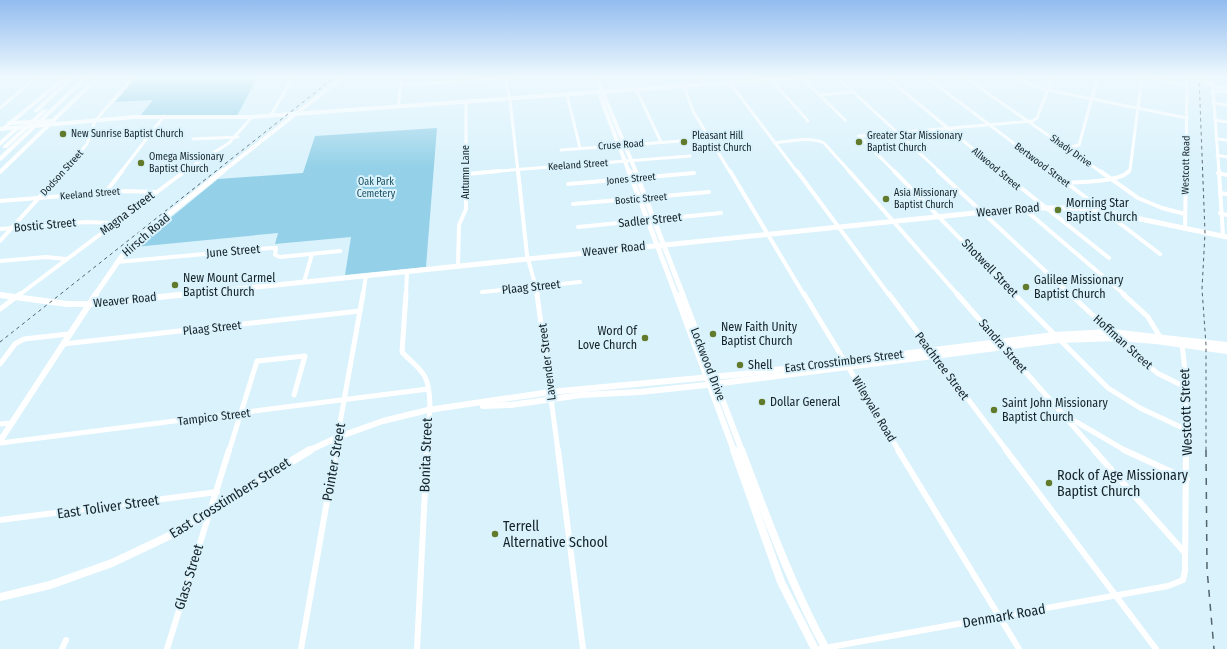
<svg xmlns="http://www.w3.org/2000/svg" width="1227" height="649" viewBox="0 0 1227 649" font-family="'Fira Sans Condensed',sans-serif">
<style>
.green{fill:#94d1e8}
.lines{fill:none;stroke-linecap:round;stroke-linejoin:round}
.street-far3{stroke:#fff;stroke-width:3}
.street-far2{stroke:#fff;stroke-width:4}
.street-far1{stroke:#fff;stroke-width:5}
.street{stroke:#fff;stroke-width:6}
.secondary-far3{stroke:#fff;stroke-width:4}
.secondary-far2{stroke:#fff;stroke-width:5}
.secondary-far1{stroke:#fff;stroke-width:6}
.secondary{stroke:#fff;stroke-width:8}
.highway{fill:#fff;fill-rule:evenodd}
.rail-far1{stroke:#53656c;stroke-width:1;stroke-dasharray:3.5 3.5;stroke-linecap:butt}
.rail{stroke:#53656c;stroke-width:1.5;stroke-dasharray:7 7;stroke-linecap:butt}
.poi-dot{fill:#627a2c;stroke:#daf2fc;stroke-width:1.5}
.labels{text-anchor:middle;dominant-baseline:central;stroke-width:4;stroke-linejoin:round;paint-order:stroke}
.far-poi-label{font-size:10px;fill:#142329;stroke:#daf2fc;text-anchor:start}
.far-street-label{font-size:10px;fill:#142329;stroke:#daf2fc}
.far-park-label{font-size:10px;fill:#1a4e5f;stroke:#daf2fc}
.poi-label{font-size:12px;fill:#142329;stroke:#daf2fc;text-anchor:start}
.street-label{font-size:12px;fill:#142329;stroke:#daf2fc}
.near-street-label{font-size:14px;fill:#142329;stroke:#daf2fc}
.near-poi-label{font-size:14px;fill:#142329;stroke:#daf2fc;text-anchor:start}
</style>
<rect width="100%" height="100%" fill="#daf2fc"/>
<g class="green">
<polygon points="138,76 258,76 237,116 141,115 153,100 115,102"/>
<polygon points="437,128 426,267 345,275 351,237 275,244 278,233 135,247 218,179 303,173 315,136"/>
</g>
<g class="lines">
<g class="street-far3">
<polyline points="505,76 510,100 518,172"/>
<polyline points="698,76 704,84"/>
<polyline points="742,76 747,81"/>
<polyline points="768,76 808,121"/>
<polyline points="836,76 940,172"/>
<polyline points="885,76 1001,172"/>
<polyline points="925,76 1052,172"/>
<polyline points="963,76 1101,172"/>
<polyline points="1015,76 1033,86 1047,90 1187,118"/>
<polyline points="1142,76 1186,85"/>
<polyline points="1212,76 1219,172"/>
<polyline points="801,77 845,120"/>
<polyline points="730,83 797,172"/>
<polyline points="401,85 538,76"/>
<polyline points="684,86 693,111 730,172"/>
<polyline points="1223,87 1227,87"/>
<polyline points="636,89 661,142"/>
<polyline points="1212,92 1222,92"/>
<polyline points="567,95 580,148"/>
<polyline points="820,95 854,92"/>
<polyline points="466,102 466,172"/>
<polyline points="1213,103 1227,105"/>
<polyline points="398,107 402,76"/>
<polyline points="0,108 37,76"/>
<polyline points="271,115 294,76"/>
<polyline points="1215,120 1227,122"/>
<polyline points="859,136 895,172"/>
<polyline points="859,136 1032,121 1037,118 1053,76"/>
<polyline points="193,139 238,137"/>
<polyline points="1216,139 1227,140"/>
<path d="M775 143C790 141 810 136 824 143L850 172"/>
<polyline points="1067,148 1079,145 1098,76"/>
<polyline points="561,150 681,141"/>
<polyline points="1217,155 1227,157"/>
<polyline points="164,158 212,156"/>
<polyline points="62,172 87,144 95,121 134,76"/>
<polyline points="121,172 164,116"/>
<polyline points="183,172 229,143 252,117"/>
<polyline points="487,172 690,156"/>
<polyline points="1128,172 1130,170 1142,76"/>
<polyline points="1186,172 1187,76"/>
</g>
<g class="street-far2">
<polyline points="518,171 527,255 538,295"/>
<polyline points="730,171 804,295"/>
<polyline points="797,171 889,295"/>
<polyline points="849,171 958,295"/>
<polyline points="894,171 1015,295"/>
<polyline points="938,171 1071,295"/>
<polyline points="1000,171 1109,258"/>
<polyline points="1051,171 1160,254"/>
<polyline points="1100,171 1138,198 1162,208 1185,214"/>
<polyline points="1219,171 1223,236"/>
<polyline points="1218,173 1227,175"/>
<polyline points="467,174 499,171"/>
<path d="M1065 183C1078 182 1121 182 1129 171"/>
<polyline points="568,184 694,173"/>
<polyline points="105,193 122,171"/>
<polyline points="1220,193 1227,194"/>
<polyline points="0,201 126,191 156,192"/>
<polyline points="573,204 709,192"/>
<polyline points="1023,208 1125,295"/>
<polyline points="1220,213 1227,215"/>
<polyline points="578,227 721,213"/>
<polyline points="0,229 86,222 114,223"/>
<polyline points="1185,229 1186,171"/>
<polyline points="0,241 63,171"/>
<polyline points="0,261 46,257 66,259"/>
<polyline points="117,262 271,248 276,248 275,255 280,257 340,251"/>
<polyline points="458,266 459,225 466,209 466,171"/>
<polyline points="304,282 312,254"/>
<polyline points="482,292 580,282"/>
<polyline points="19,295 185,171"/>
<polyline points="363,295 366,275"/>
<polyline points="406,295 407,271"/>
</g>
<g class="street-far1">
<path d="M406 294 402 352C409 360 420 367 425 377 434 395 428 431 427 451"/>
<polyline points="537,294 558,451"/>
<polyline points="804,294 899,451"/>
<polyline points="889,294 1007,451"/>
<polyline points="957,294 1095,451"/>
<polyline points="1014,294 1108,388 1140,408 1187,430"/>
<polyline points="1070,294 1112,333"/>
<polyline points="1123,294 1148,317 1160,337"/>
<polyline points="0,309 20,294"/>
<polyline points="1118,338 1157,373 1187,388"/>
<polyline points="63,344 360,311"/>
<polyline points="1182,344 1187,388 1186,451"/>
<polyline points="0,364 15,344 24,339 69,334"/>
<polyline points="1068,417 1126,451"/>
<polyline points="0,424 11,423"/>
<polyline points="0,443 428,389"/>
<polyline points="229,451 257,361 305,356 294,395"/>
<polyline points="335,451 363,294"/>
</g>
<g class="street">
<polyline points="558,450 583,649"/>
<polyline points="898,450 1019,649"/>
<polyline points="1006,450 1156,649"/>
<polyline points="1094,450 1185,553"/>
<polyline points="1124,450 1187,479"/>
<polyline points="0,520 217,492"/>
<polyline points="62,649 66,640"/>
<polyline points="167,649 229,450"/>
<polyline points="301,649 336,450"/>
<polyline points="417,649 427,450"/>
<polyline points="819,649 1168,586 1183,580 1185,571 1186,450"/>
</g>
<g class="secondary-far3">
<polyline points="596,76 636,172"/>
<polyline points="1193,76 1227,92"/>
<polyline points="600,96 629,172"/>
<polyline points="9,123 54,121"/>
<polyline points="0,129 134,117 252,117 823,76"/>
<polyline points="3,129 67,76"/>
<polyline points="0,172 99,76"/>
<polyline points="222,172 344,76"/>
</g>
<g class="secondary-far2">
<polyline points="629,171 676,295"/>
<polyline points="635,171 683,295"/>
<polyline points="95,295 122,256 149,230 223,171"/>
<polyline points="179,295 1023,208 1079,208 1102,211 1227,237"/>
</g>
<g class="secondary-far1">
<polyline points="676,294 734,451"/>
<polyline points="682,294 742,451"/>
<polyline points="0,295 67,304 89,304 189,294"/>
<polyline points="483,406 511,405 581,395 640,392 706,385 1059,340 1117,338 1156,341 1227,351"/>
<polyline points="0,441 96,294"/>
<polyline points="308,451 338,437 383,421 428,410 550,392 743,374 1054,335 1111,332 1227,345"/>
</g>
<g class="secondary">
<polyline points="734,450 781,582 815,649"/>
<path d="M741 450C767 518 791 585 826 649"/>
<polyline points="0,597 50,585 112,563 169,536 310,450"/>
</g>
<g class="highway">
<polygon points="71,76 76,76 38,112 34,112 34,110"/>
<polygon points="85,76 90,76 2,160 0,161 0,156"/>
<polygon points="43,109 48,110 7,148 3,148 3,146"/>
<polygon points="14,128 19,129 0,146 0,141"/>
</g>
<g class="rail-far1">
<polyline points="1199,76 1205,233 1202,289 1206,345 1206,451"/>
<polyline points="0,342 336,76"/>
</g>
<polyline class="rail" points="1206,450 1207,569 1214,649"/>
</g>
<linearGradient id="sky" x2="0" y2="1"><stop stop-color="#92bcef"/><stop offset="0.46" stop-color="#eef9fe"/><stop offset="1" stop-color="#eef9fe" stop-opacity="0"/></linearGradient>
<rect width="1227" height="167" fill="url(#sky)"/>
<g class="poi-dot">
<circle cx="63" cy="134" r="4"/>
<circle cx="684" cy="142" r="4"/>
<circle cx="859" cy="142" r="4"/>
<circle cx="141" cy="163" r="4"/>
<circle cx="886" cy="199" r="4"/>
<circle cx="1058" cy="210" r="4"/>
<circle cx="175" cy="285" r="4"/>
<circle cx="1026" cy="287" r="4"/>
<circle cx="713" cy="334" r="4"/>
<circle cx="645" cy="338" r="4"/>
<circle cx="740" cy="365" r="4"/>
<circle cx="762" cy="402" r="4"/>
<circle cx="994" cy="410" r="4"/>
<circle cx="1049" cy="483" r="4"/>
<circle cx="495" cy="534" r="4"/>
</g>
<g class="labels">
<g class="far-poi-label">
<text x="71" y="134">New Sunrise Baptist Church</text>
<text x="692" y="136">Pleasant Hill<tspan x="692" dy="12">Baptist Church</tspan></text>
<text x="867" y="136">Greater Star Missionary<tspan x="867" dy="12">Baptist Church</tspan></text>
<text x="149" y="157">Omega Missionary<tspan x="149" dy="12">Baptist Church</tspan></text>
<text x="894" y="193">Asia Missionary<tspan x="894" dy="12">Baptist Church</tspan></text>
</g>
<g class="far-street-label">
<text transform="translate(621 145) rotate(-4)">Cruse Road</text>
<text transform="translate(1071 151) rotate(35)">Shady Drive</text>
<text transform="translate(578 165) rotate(-4)">Keeland Street</text>
<text transform="translate(1042 165) rotate(37)">Bertwood Street</text>
<text transform="translate(1186 165) rotate(-89)">Westcott Road</text>
<text transform="translate(996 169) rotate(40)">Allwood Street</text>
<text transform="translate(466 172) rotate(-90)">Autumn Lane</text>
<text transform="translate(62 173) rotate(-48)">Dodson Street</text>
<text transform="translate(631 179) rotate(-5)">Jones Street</text>
<text transform="translate(90 194) rotate(-5)">Keeland Street</text>
<text transform="translate(641 199) rotate(-5)">Bostic Street</text>
</g>
<g class="far-park-label">
<text x="376" y="182">Oak Park<tspan x="376" dy="12">Cemetery</tspan></text>
</g>
<g class="poi-label">
<text x="1066" y="203">Morning Star<tspan x="1066" dy="14">Baptist Church</tspan></text>
<text x="183" y="278">New Mount Carmel<tspan x="183" dy="14">Baptist Church</tspan></text>
<text x="1034" y="280">Galilee Missionary<tspan x="1034" dy="14">Baptist Church</tspan></text>
<text x="721" y="327">New Faith Unity<tspan x="721" dy="14">Baptist Church</tspan></text>
<text x="637" y="331" text-anchor="end">Word Of<tspan x="637" dy="14">Love Church</tspan></text>
<text x="748" y="365">Shell</text>
<text x="770" y="402">Dollar General</text>
<text x="1002" y="403">Saint John Missionary<tspan x="1002" dy="14">Baptist Church</tspan></text>
</g>
<g class="street-label">
<text transform="translate(1008 210) rotate(-5)">Weaver Road</text>
<text transform="translate(127 213) rotate(-37)">Magna Street</text>
<text transform="translate(650 220) rotate(-6)">Sadler Street</text>
<text transform="translate(45 225) rotate(-5)">Bostic Street</text>
<text transform="translate(146 235) rotate(-41)">Hirsch Road</text>
<text transform="translate(614 249) rotate(-6)">Weaver Road</text>
<text transform="translate(233 251) rotate(-5)">June Street</text>
<text transform="translate(990 268) rotate(46)">Shotwell Street</text>
<text transform="translate(531 287) rotate(-6)">Plaag Street</text>
<text transform="translate(125 300) rotate(-6)">Weaver Road</text>
<text transform="translate(212 328) rotate(-6)">Plaag Street</text>
<text transform="translate(1123 342) rotate(42)">Hoffman Street</text>
<text transform="translate(1003 346) rotate(49)">Sandra Street</text>
<text transform="translate(844 361) rotate(-7)">East Crosstimbers Street</text>
<text transform="translate(547 362) rotate(-97)">Lavender Street</text>
<text transform="translate(708 364) rotate(69)">Lockwood Drive</text>
<text transform="translate(942 366) rotate(53)">Peachtree Street</text>
<text transform="translate(874 409) rotate(59)">Wileyvale Road</text>
<text transform="translate(214 417) rotate(-7)">Tampico Street</text>
</g>
<g class="near-street-label">
<text transform="translate(1186 412) rotate(-92)">Westcott Street</text>
<text transform="translate(426 455) rotate(-88)">Bonita Street</text>
<text transform="translate(334 462) rotate(-80)">Pointer Street</text>
<text transform="translate(230 498) rotate(-32)">East Crosstimbers Street</text>
<text transform="translate(108 507) rotate(-8)">East Toliver Street</text>
<text transform="translate(189 577) rotate(-73)">Glass Street</text>
<text transform="translate(1004 616) rotate(-10)">Denmark Road</text>
</g>
<g class="near-poi-label">
<text x="1057" y="475">Rock of Age Missionary<tspan x="1057" dy="16">Baptist Church</tspan></text>
<text x="503" y="526">Terrell<tspan x="503" dy="16">Alternative School</tspan></text>
</g>
</g>
</svg>
